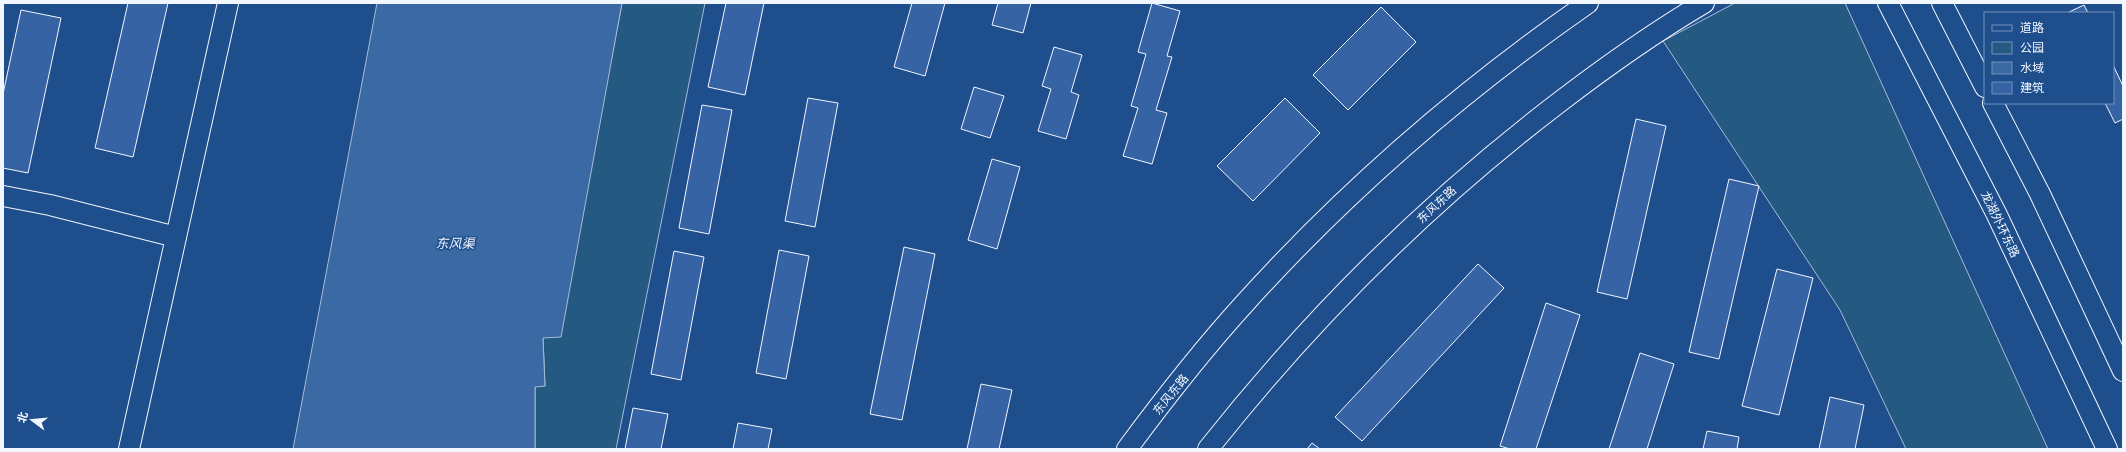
<svg xmlns="http://www.w3.org/2000/svg" width="2126" height="452" viewBox="0 0 2126 452" font-family="Barlow,'Noto Sans SC',sans-serif">
<style>
.green{fill:#245a82;stroke:#a8bbd7}
.water{fill:#3b69a3;stroke:#a8bbd7}
.building{fill:#3563a3;stroke:#f2f6ff}
.lines{fill:none;stroke-linecap:round;stroke-linejoin:round}
.secondary-casing{stroke:#f2f6ff;stroke-width:22}
.secondary{stroke:#1f4e8c;stroke-width:20}
.labels{text-anchor:middle;dominant-baseline:central;stroke-width:3;stroke-linejoin:round;paint-order:stroke}
.street-label{font-size:12px;fill:#f2f6ff;stroke:#1f4e8c}
.water-label{font-size:13px;font-style:italic;fill:#f2f6ff;stroke:#1f4e8c}
</style>
<rect width="100%" height="100%" fill="#1f4e8c"/>
<g class="green">
<polygon points="622,3 705,3 616,449 535,449 535,386 545,386 543,338 613,51"/>
<polygon points="1735,3 1845,3 2048,449 1906,449 1840,310 1663,41"/>
</g>
<polygon class="water" points="377,3 622,3 561,337 543,338 545,386 535,387 535,449 293,449"/>
<g class="building">
<polygon points="128,3 168,3 133,157 95,148"/>
<polygon points="726,3 764,3 745,95 708,87"/>
<polygon points="912,3 945,3 925,76 894,67"/>
<polygon points="998,3 1031,3 1023,33 992,25"/>
<polygon points="1152,3 1180,11 1167,56 1172,57 1156,110 1167,113 1152,164 1123,156 1138,108 1131,106 1146,54 1138,52"/>
<polygon points="2084,5 2088,13 2067,13"/>
<polygon points="1381,7 1416,42 1348,110 1313,75"/>
<polygon points="21,10 61,18 28,173 3,168 3,94"/>
<polygon points="1054,47 1082,55 1071,92 1079,95 1066,139 1038,131 1051,89 1042,86"/>
<polygon points="2113,65 2123,86 2123,119 2115,123 2105,103 2113,103"/>
<polygon points="974,87 1004,96 990,138 961,129"/>
<polygon points="808,98 838,103 815,227 785,221"/>
<polygon points="1285,98 1320,133 1253,201 1217,166"/>
<polygon points="702,105 732,110 709,234 679,228"/>
<polygon points="1636,119 1666,126 1627,299 1597,292"/>
<polygon points="992,159 1020,167 997,249 968,240"/>
<polygon points="1729,179 1759,186 1719,359 1689,352"/>
<polygon points="904,247 935,254 902,420 870,414"/>
<polygon points="779,250 809,256 786,379 756,373"/>
<polygon points="674,251 704,257 681,380 651,374"/>
<polygon points="1478,264 1504,288 1362,441 1335,417"/>
<polygon points="1777,269 1813,278 1779,415 1742,406"/>
<polygon points="1546,303 1580,315 1536,449 1510,449 1500,446"/>
<polygon points="1640,353 1674,364 1647,449 1609,449"/>
<polygon points="981,384 1012,390 999,449 967,449"/>
<polygon points="1830,397 1864,405 1855,449 1819,449"/>
<polygon points="633,408 668,414 661,449 625,449"/>
<polygon points="738,423 772,429 768,449 733,449"/>
<polygon points="1707,431 1739,437 1737,449 1703,449"/>
<polygon points="1312,443 1320,449 1307,449"/>
</g>
<g class="lines">
<g class="secondary-casing">
<g id="secondary">
<polyline points="1888,3 1997,215 2107,449"/>
<polyline points="1942,3 1985,87"/>
<polyline points="1993,103 2040,194 2123,371"/>
<polyline points="3,196 50,205 176,237"/>
<polyline points="129,449 228,3"/>
<path d="M1127 449C1164 399 1203 349 1245 303 1347 190 1463 90 1588 3"/>
<path d="M1208 449C1310 320 1426 204 1557 104 1604 68 1653 33 1704 3"/>
</g>
</g>
<use href="#secondary" class="secondary"/>
</g>
<g class="labels">
<g class="street-label">
<text transform="translate(1436 204) rotate(-43)">东风东路</text>
<text transform="translate(2001 224) rotate(64)">龙湖外环东路</text>
<text transform="translate(1170 394) rotate(-51)">东风东路</text>
</g>
<g class="water-label">
<text x="455" y="243">东风渠</text>
</g>
</g>
<rect width="2126" height="452" fill="none" stroke="#f2f6ff" stroke-width="8"/>
<rect x="1984" y="12" width="130" height="92" fill="#1f4e8c" stroke="#7391ba"/>
<rect x="1992" y="25" width="20" height="6" fill="#1f4e8c" stroke="#7391ba"/>
<text x="2020" y="32" font-size="12" fill="#f2f6ff">道路</text>
<rect x="1992" y="42" width="20" height="12" fill="#245a82" stroke="#7391ba"/>
<text x="2020" y="52" font-size="12" fill="#f2f6ff">公园</text>
<rect x="1992" y="62" width="20" height="12" fill="#3b69a3" stroke="#7391ba"/>
<text x="2020" y="72" font-size="12" fill="#f2f6ff">水域</text>
<rect x="1992" y="82" width="20" height="12" fill="#3563a3" stroke="#7391ba"/>
<text x="2020" y="92" font-size="12" fill="#f2f6ff">建筑</text>
<g transform="translate(32 420) rotate(286)" stroke="#1f4e8c" stroke-width="3" paint-order="stroke">
<path d="M0-3L7 15L0 10L-7 15Z" fill="#f2f6ff"/>
<text y="-6" font-size="11" font-weight="bold" text-anchor="middle" fill="#f2f6ff">北</text>
</g>
</svg>
